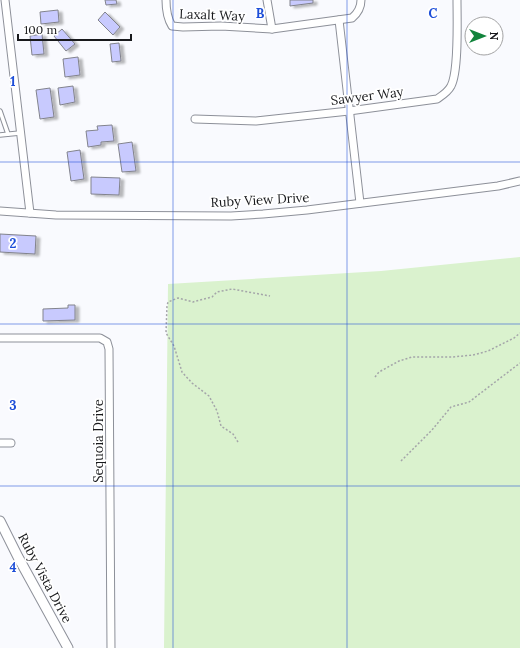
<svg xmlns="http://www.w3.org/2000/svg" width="520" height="648" viewBox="0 0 520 648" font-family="Lora,serif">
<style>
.green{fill:#daf2ce}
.building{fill:#c8cafe;stroke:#82838c;filter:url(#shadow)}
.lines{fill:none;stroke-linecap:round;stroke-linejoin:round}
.service-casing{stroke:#8d9099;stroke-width:5.5}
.minor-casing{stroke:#8d9099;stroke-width:9}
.tertiary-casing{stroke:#8d9099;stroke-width:11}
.path{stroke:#a4a5a9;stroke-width:1.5;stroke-dasharray:2 2;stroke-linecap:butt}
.service{stroke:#fff;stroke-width:3.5}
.minor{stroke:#fff;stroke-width:7}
.tertiary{stroke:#fff;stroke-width:9}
.grid{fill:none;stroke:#1d4ed8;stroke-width:1;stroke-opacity:0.55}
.labels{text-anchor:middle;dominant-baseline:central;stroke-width:3.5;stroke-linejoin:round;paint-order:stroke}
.street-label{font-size:13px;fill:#18191c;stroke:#fff}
.grid-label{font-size:13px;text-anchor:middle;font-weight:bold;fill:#1d4ed8;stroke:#fff;stroke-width:3.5;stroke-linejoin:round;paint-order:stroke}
</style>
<defs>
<filter id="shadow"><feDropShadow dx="4" dy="2" stdDeviation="1" flood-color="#0004"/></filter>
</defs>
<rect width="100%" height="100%" fill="#f9fafe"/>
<polygon class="green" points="520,257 520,648 164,648 168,284 381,271"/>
<g class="building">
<polygon points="105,0 116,0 117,4 106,5"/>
<polygon points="290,0 313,0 313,3 290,6"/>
<polygon points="58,10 59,22 41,24 40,12"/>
<polygon points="105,12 120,27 113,35 98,20"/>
<polygon points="62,29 75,44 66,51 54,36"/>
<polygon points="42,34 44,54 32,55 30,36"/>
<polygon points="119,43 121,61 112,62 110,44"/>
<polygon points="78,57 80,75 65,77 63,59"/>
<polygon points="73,86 75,102 60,105 58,88"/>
<polygon points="50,88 54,117 40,119 36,90"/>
<polygon points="112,125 114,141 101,142 101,145 88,147 86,131 98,130 97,126"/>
<polygon points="132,142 136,171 122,172 118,144"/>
<polygon points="80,150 84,179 71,181 67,152"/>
<polygon points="91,177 120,178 119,195 91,194"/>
<polygon points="0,234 36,236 35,254 0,252"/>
<polygon points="68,305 75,305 75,320 43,321 43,309 68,308"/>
</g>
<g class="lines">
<g class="service-casing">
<g id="service">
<polyline points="0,111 8,134"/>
<polyline points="0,135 20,133"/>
</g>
</g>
<g class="minor-casing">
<g id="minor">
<polyline points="5,0 30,213"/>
<path d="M166 0C166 9 167 18 172 26L183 27 221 26 272 29 352 18C358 13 361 8 361 0"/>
<polyline points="267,0 272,29"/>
<polyline points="339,20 360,203"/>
<path d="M195 119 256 121 349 111 437 99C443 95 448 92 451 86 459 71 457 19 457 0"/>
<polyline points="0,211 56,215 231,216 263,214 307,210 498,186 520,181"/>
<polyline points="0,338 100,338 107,342 109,349 111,648"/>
<polyline points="0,443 11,443"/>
</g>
</g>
<g class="tertiary-casing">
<polyline id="tertiary" points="0,521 18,557 68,648"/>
</g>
<g class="path">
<polyline points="375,377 379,372 399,361 412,357 452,357 473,355 488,351 514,338 520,333"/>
<polyline points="238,442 233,434 221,426 217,411 209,396 192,383 182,372 174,346 166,333 167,306 168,302 178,298 193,302 196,301 212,297 217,292 232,289 270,296"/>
<polyline points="401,461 432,430 451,407 469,402 520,363"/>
</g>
<use href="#service" class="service"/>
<use href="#minor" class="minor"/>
<use href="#tertiary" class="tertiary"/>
</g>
<path class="grid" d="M173 0V648M347 0V648M0 162H520M0 324H520M0 486H520"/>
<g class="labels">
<g class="street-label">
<text transform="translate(212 15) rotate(2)">Laxalt Way</text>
<text transform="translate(367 96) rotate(-7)">Sawyer Way</text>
<text transform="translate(260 200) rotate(-3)">Ruby View Drive</text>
<text transform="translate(98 441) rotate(-90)">Sequoia Drive</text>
<text transform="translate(45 578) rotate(62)">Ruby Vista Drive</text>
</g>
</g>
<g class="grid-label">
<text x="260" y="18">B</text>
<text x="433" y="18">C</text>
<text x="13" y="86">1</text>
<text x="13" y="248">2</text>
<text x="13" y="410">3</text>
<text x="13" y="572">4</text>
</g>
<g transform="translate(484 36) rotate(90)"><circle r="19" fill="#ffffff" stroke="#a3a3a4"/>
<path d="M0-3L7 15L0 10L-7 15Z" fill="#12843c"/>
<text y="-6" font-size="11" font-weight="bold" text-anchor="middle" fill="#18191c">N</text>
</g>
<path d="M18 34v6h113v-6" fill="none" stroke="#18191c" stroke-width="2"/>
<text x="24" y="34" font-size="12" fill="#18191c" stroke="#ffffff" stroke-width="3" paint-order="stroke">100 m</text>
</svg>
